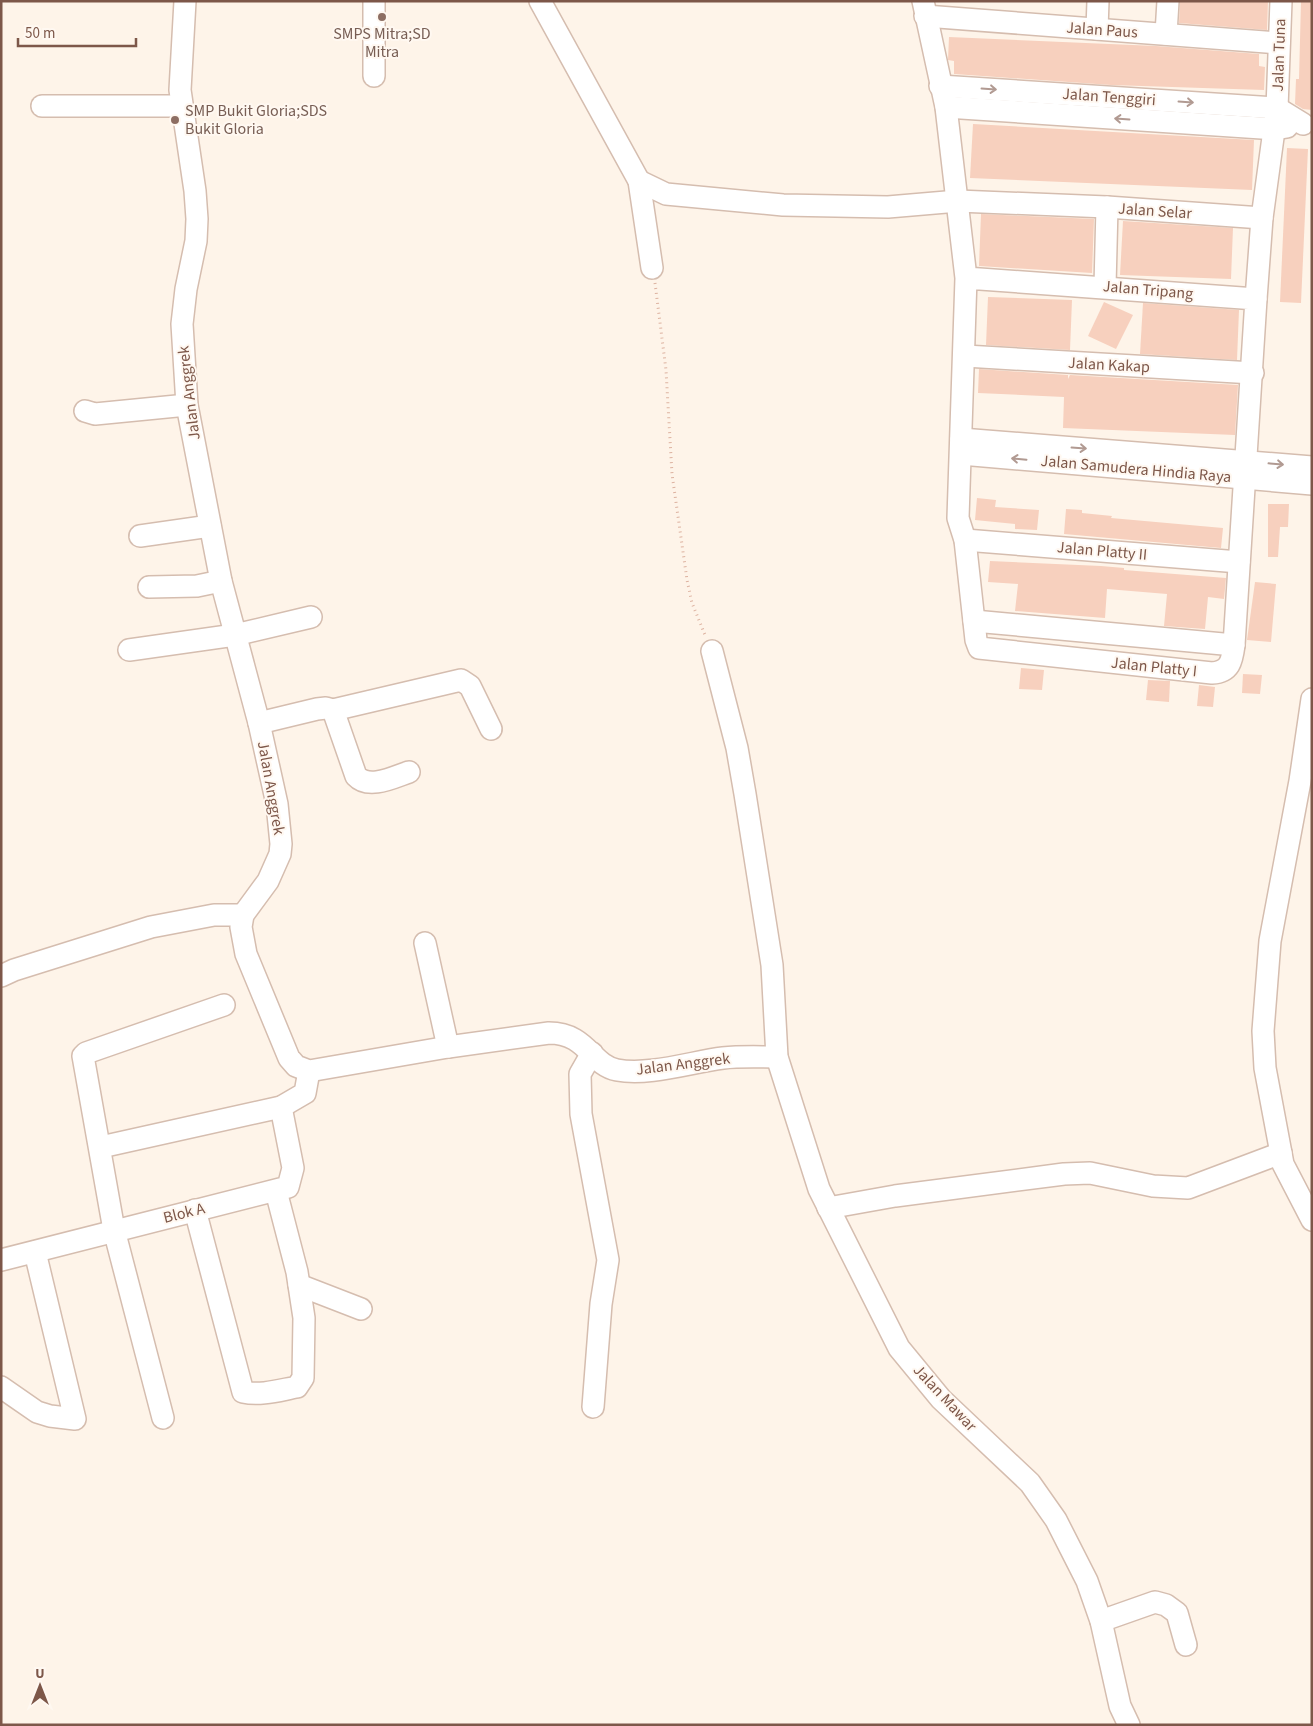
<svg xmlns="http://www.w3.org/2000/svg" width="1313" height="1726" viewBox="0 0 1313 1726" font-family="'Source Sans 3',sans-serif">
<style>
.building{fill:#f7d0be}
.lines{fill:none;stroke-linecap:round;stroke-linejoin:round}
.minor-casing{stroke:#d5bdaf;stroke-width:24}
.path{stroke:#ddb2a0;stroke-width:3;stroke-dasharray:1 4;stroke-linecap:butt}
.minor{stroke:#fff;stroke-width:21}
.oneway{stroke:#b19a92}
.education-dot{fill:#8d6e63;stroke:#fff8f1;stroke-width:2}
.labels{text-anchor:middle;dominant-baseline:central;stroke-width:4;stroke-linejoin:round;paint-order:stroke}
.street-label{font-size:16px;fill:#7d5749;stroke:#fff8f1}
.education-label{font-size:16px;fill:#785e54;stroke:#fff8f1}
</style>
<rect width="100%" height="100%" fill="#fef4e9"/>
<g class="building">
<polygon points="1180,1 1268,1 1267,30 1179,23"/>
<polygon points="1301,1 1312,1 1312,110 1303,109 1295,104 1296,79 1299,79"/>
<polygon points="949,37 1156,46 1259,54 1259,66 1265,67 1264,90 1111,85 954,74 954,61 948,60"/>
<polygon points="973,124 1254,140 1252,190 970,178"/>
<polygon points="1287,148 1308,149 1301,303 1280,302"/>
<polygon points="981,214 1094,219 1092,273 979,266"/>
<polygon points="1123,221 1233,228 1231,279 1120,275"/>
<polygon points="988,297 1072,300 1070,350 986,345"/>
<polygon points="1104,302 1133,315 1116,349 1088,336"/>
<polygon points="1143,303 1239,310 1237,360 1140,354"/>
<polygon points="979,369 1068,375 1068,379 1070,375 1238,385 1235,435 1063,428 1064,397 978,393"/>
<polygon points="977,498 996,500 995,507 1039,510 1037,530 1015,529 1015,524 975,520"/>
<polygon points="1268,504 1289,504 1288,527 1280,527 1278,557 1268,557"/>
<polygon points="1066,509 1082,510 1082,513 1112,516 1111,518 1223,528 1221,548 1064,534"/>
<polygon points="990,561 1101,566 1124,568 1124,570 1226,578 1224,599 1208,597 1205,629 1164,626 1167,594 1107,589 1105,618 1015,611 1018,584 988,582"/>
<polygon points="1255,582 1276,584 1271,642 1247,640"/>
<polygon points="1021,668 1044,670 1042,690 1019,689"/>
<polygon points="1243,674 1262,675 1260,694 1242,693"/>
<polygon points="1148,680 1170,681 1169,702 1146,700"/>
<polygon points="1199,685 1215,687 1213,707 1197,706"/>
</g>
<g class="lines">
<g class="minor-casing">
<g id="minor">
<path d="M185 1 180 90 195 191 197 219 196 241 186 289 182 324 187 405 221 581 259 723 277 804 281 844 280 854 268 881 243 915 241 927 246 954 289 1058 296 1066 309 1071 448 1047 549 1033C587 1033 591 1065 617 1070 649 1076 691 1062 723 1058 741 1056 759 1057 777 1057"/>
<polyline points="374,1 374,76"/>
<polyline points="540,1 639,181 652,268"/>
<path d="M923 1 946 107 966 278 958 518 965 540 976 640 979 648 1212 673C1230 672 1232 661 1234 645L1256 299 966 278"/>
<polyline points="925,16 1279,43"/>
<polyline points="1097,29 1098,1"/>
<polyline points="1166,34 1168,1"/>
<polyline points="940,86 1277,108 1303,124"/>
<polyline points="42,106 182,106"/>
<polyline points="946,107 1275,129 1287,127"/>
<polyline points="639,181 666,194 783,205 888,207 958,201 1107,207 1262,218 1277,108 1281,1"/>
<polyline points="1105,286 1107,207"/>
<polyline points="1256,299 1262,218"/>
<polyline points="965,356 1253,373"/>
<polyline points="85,411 95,414 187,405"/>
<polyline points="961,439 1312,467"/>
<polyline points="961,454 1312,484"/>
<polyline points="140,536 210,526"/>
<polyline points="965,540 1239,562"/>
<polyline points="149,587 197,586 221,581"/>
<polyline points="974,621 1234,645"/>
<polyline points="129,650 235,635 311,617"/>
<polyline points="712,651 737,748 745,794 772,965 777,1057 819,1189 899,1348 941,1399 1030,1483 1056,1520 1087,1581 1101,1621 1120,1706 1129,1725"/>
<polyline points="1312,699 1300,781 1270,941 1263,1031 1265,1068 1283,1164 1312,1220"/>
<polyline points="333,710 461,680 470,686 491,729"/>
<path d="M259 723 317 709 326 708 333 710 356 776C369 790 394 777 409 772"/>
<polyline points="425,943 448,1047"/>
<polyline points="1,976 14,970 151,927 214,915 243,915"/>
<polyline points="592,1053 580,1074 581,1114 608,1260 601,1304 593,1407"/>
<polyline points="101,1147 281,1107 305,1093 309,1071"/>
<polyline points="828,1208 895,1196 1064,1174 1090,1173 1153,1186 1188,1188 1281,1153"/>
<path d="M195 1210 243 1392C261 1396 280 1390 297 1387L303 1378 304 1318 297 1272 276 1191"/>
<polyline points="1,1260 288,1187 293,1168 281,1107"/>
<polyline points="299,1285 361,1309"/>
<polyline points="1,1387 37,1412 50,1416 75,1419 35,1252"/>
<polyline points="163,1418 114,1230 83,1056 86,1053 224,1005"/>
<polyline points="1101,1621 1155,1602 1166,1605 1177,1613 1186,1645"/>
</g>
</g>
<polyline class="path" points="655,283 666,370 672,474 687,580 692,603 705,635"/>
<use href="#minor" class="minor"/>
</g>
<defs><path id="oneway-shaft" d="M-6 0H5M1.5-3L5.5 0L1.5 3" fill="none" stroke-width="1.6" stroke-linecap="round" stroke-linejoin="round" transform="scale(1.25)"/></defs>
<g class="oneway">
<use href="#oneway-shaft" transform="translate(989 89) rotate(4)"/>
<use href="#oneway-shaft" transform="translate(1186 102) rotate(4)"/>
<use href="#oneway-shaft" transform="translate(1122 119) rotate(-176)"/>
<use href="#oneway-shaft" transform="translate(1079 448) rotate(4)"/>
<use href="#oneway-shaft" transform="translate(1019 459) rotate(-175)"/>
<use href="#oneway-shaft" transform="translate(1276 464) rotate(5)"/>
</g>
<g class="education-dot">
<circle cx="382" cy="17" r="5"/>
<circle cx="175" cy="120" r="5"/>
</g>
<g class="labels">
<g class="street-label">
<text transform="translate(1102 30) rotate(4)">Jalan Paus</text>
<text transform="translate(1279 55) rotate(-88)">Jalan Tuna</text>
<text transform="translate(1109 97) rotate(4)">Jalan Tenggiri</text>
<text transform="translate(1155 211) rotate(4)">Jalan Selar</text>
<text transform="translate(1148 290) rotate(5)">Jalan Tripang</text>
<text transform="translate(1109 365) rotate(3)">Jalan Kakap</text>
<text transform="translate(189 393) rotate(-97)">Jalan Anggrek</text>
<text transform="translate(1136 469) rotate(5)">Jalan Samudera Hindia Raya</text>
<text transform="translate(1102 551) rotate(5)">Jalan Platty II</text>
<text transform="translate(1154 667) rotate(6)">Jalan Platty I</text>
<text transform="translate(271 788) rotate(80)">Jalan Anggrek</text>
<text transform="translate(683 1064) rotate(-7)">Jalan Anggrek</text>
<text transform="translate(184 1213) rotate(-14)">Blok A</text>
<text transform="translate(945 1398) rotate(47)">Jalan Mawar</text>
</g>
<g class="education-label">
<text x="382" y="34">SMPS Mitra;SD<tspan x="382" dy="18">Mitra</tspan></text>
<text x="185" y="111" text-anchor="start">SMP Bukit Gloria;SDS<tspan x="185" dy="18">Bukit Gloria</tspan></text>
</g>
</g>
<rect width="1313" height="1726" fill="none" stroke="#7d5749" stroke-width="5"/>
<g transform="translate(40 1686)" stroke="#fff8f1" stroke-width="4" paint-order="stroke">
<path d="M0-4L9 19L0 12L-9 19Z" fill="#7d5749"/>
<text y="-8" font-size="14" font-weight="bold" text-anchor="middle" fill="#7d5749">U</text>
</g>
<path d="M18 38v8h118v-8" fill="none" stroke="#7d5749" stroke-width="2.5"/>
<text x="25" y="38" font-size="15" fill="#7d5749" stroke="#fff8f1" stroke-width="4" paint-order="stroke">50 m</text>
</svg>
